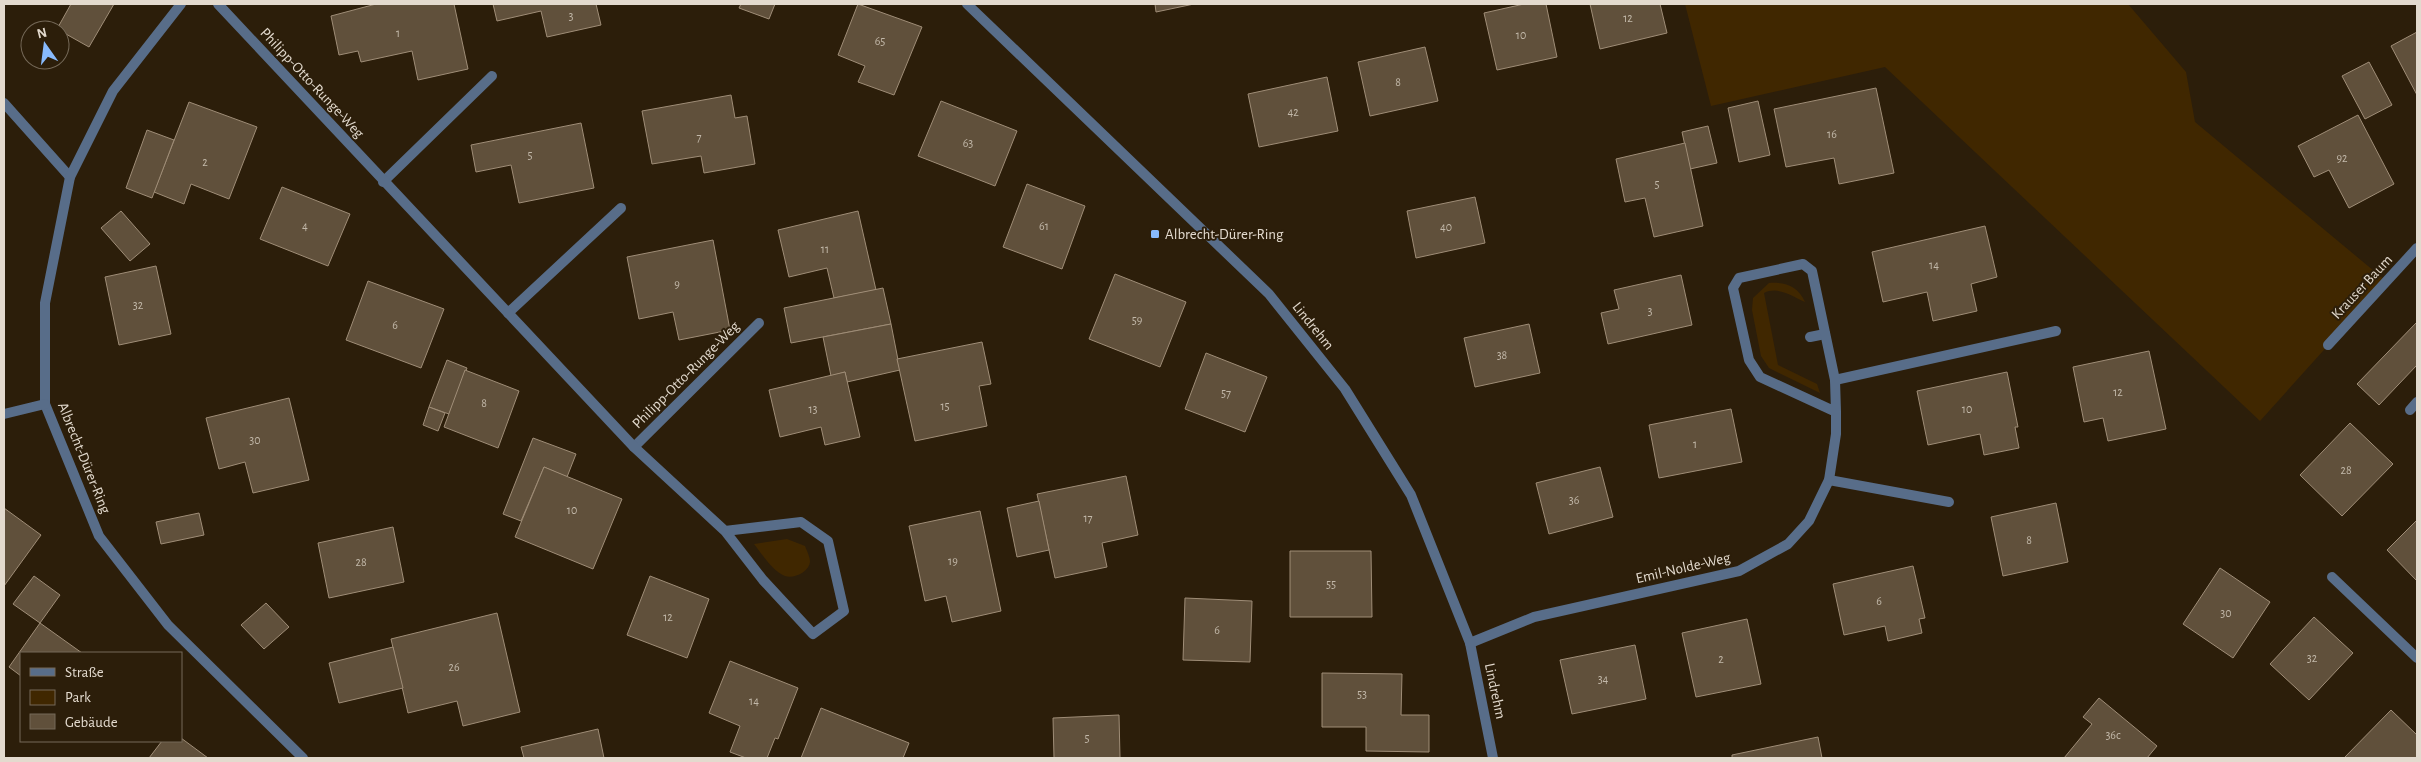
<svg xmlns="http://www.w3.org/2000/svg" width="2421" height="762" viewBox="0 0 2421 762" font-family="'Alegreya Sans',sans-serif">
<style>
.green{fill:#402700}
.building{fill:#60503b;stroke:#9f8d77}
.lines{fill:none;stroke-linecap:round;stroke-linejoin:round}
.lane{stroke:#586d89;stroke-width:10}
.street{stroke:#586d89;stroke-width:10}
.poi-dot{fill:#88bafc;stroke:#2c1e0a;stroke-width:2}
.labels{text-anchor:middle;dominant-baseline:central;stroke-width:4;stroke-linejoin:round;paint-order:stroke}
.number-label{font-size:12px;fill:#c2b8a9}
.street-label{font-size:15px;fill:#e3dace;stroke:#2c1e0a}
.poi-label{font-size:15px;fill:#e3dace;stroke:#2c1e0a;text-anchor:start}
</style>
<rect width="100%" height="100%" fill="#2c1e0a"/>
<g class="green">
<polygon points="1685,4 2128,4 2186,72 2195,122 2386,281 2260,421 1885,67 1711,106"/>
<path d="M1769 283C1785 282 1798 286 1805 302 1792 296 1778 286 1764 293L1778 365 1817 384 1820 393 1769 368 1761 356 1752 310 1753 298Z"/>
<path d="M787 539 805 546C807 551 810 557 810 562 809 572 794 579 785 576 773 572 762 554 754 544Z"/>
</g>
<g class="building">
<polygon points="71,4 114,4 89,47 57,29"/>
<polygon points="376,4 454,4 468,69 418,80 412,51 361,62 358,51 339,55 331,16"/>
<polygon points="493,4 596,4 601,25 547,37 541,11 497,21"/>
<polygon points="741,4 775,4 769,19 739,8"/>
<polygon points="858,4 922,27 894,95 858,82 865,66 838,55"/>
<polygon points="1155,4 1194,4 1156,12"/>
<polygon points="1524,4 1546,4 1557,57 1497,70 1484,13"/>
<polygon points="1590,4 1660,4 1667,33 1600,49"/>
<polygon points="2417,32 2417,95 2391,46"/>
<polygon points="1425,47 1438,101 1370,116 1358,62"/>
<polygon points="2369,62 2392,105 2365,119 2342,76"/>
<polygon points="1327,77 1338,131 1259,147 1248,94"/>
<polygon points="1876,88 1894,173 1839,184 1834,158 1786,167 1774,109"/>
<polygon points="731,95 735,118 747,116 755,164 704,173 701,156 652,164 642,111"/>
<polygon points="941,101 1017,131 995,186 918,156"/>
<polygon points="1758,101 1770,155 1739,162 1728,108"/>
<polygon points="189,102 257,127 229,199 191,184 184,204 154,192"/>
<polygon points="2358,115 2394,184 2349,208 2329,170 2314,177 2298,146"/>
<polygon points="581,123 594,188 519,203 511,165 476,172 471,145"/>
<polygon points="1708,126 1717,163 1690,169 1682,132"/>
<polygon points="147,130 174,140 152,198 126,188"/>
<polygon points="1685,143 1703,226 1654,237 1645,198 1625,202 1616,159"/>
<polygon points="1027,184 1085,206 1062,269 1003,247"/>
<polygon points="282,187 350,214 328,266 260,239"/>
<polygon points="1475,197 1485,243 1416,258 1407,211"/>
<polygon points="121,211 150,244 130,261 101,228"/>
<polygon points="858,211 876,290 834,298 827,268 789,277 778,230"/>
<polygon points="1985,226 1997,277 1971,284 1977,311 1933,321 1927,292 1883,302 1872,252"/>
<polygon points="713,240 730,330 679,340 673,312 639,319 627,257"/>
<polygon points="156,266 171,334 119,345 105,277"/>
<polygon points="1115,274 1186,302 1160,367 1089,339"/>
<polygon points="1681,275 1692,325 1608,344 1601,313 1619,309 1614,290"/>
<polygon points="368,281 444,309 421,368 346,340"/>
<polygon points="883,288 891,324 791,343 784,308"/>
<polygon points="2417,322 2417,365 2379,405 2357,384"/>
<polygon points="891,324 900,370 847,382 845,372 831,376 823,337"/>
<polygon points="1529,324 1540,373 1475,387 1464,338"/>
<polygon points="982,342 991,384 979,386 987,426 915,441 897,359"/>
<polygon points="2149,351 2166,429 2108,441 2103,418 2084,422 2073,367"/>
<polygon points="1206,353 1267,377 1245,432 1185,409"/>
<polygon points="447,360 467,368 449,414 429,407"/>
<polygon points="465,370 519,391 498,448 444,427"/>
<polygon points="845,372 860,437 825,445 821,427 780,437 769,390"/>
<polygon points="2007,372 2018,427 2015,427 2019,448 1984,455 1980,434 1928,445 1917,391"/>
<polygon points="289,398 309,480 253,493 245,462 219,469 206,418"/>
<polygon points="429,407 445,413 438,431 423,425"/>
<polygon points="1731,409 1742,462 1659,478 1649,425"/>
<polygon points="2350,423 2393,464 2342,516 2300,475"/>
<polygon points="533,438 576,454 567,477 544,467 521,521 503,514"/>
<polygon points="544,467 622,499 593,569 515,537"/>
<polygon points="1600,467 1613,517 1549,534 1536,483"/>
<polygon points="1126,476 1138,535 1102,543 1107,567 1055,578 1037,494"/>
<polygon points="1039,501 1049,550 1017,557 1007,508"/>
<polygon points="2056,503 2068,562 2003,576 1991,517"/>
<polygon points="4,508 41,535 4,586"/>
<polygon points="980,511 1001,611 952,622 946,596 925,601 909,526"/>
<polygon points="199,513 204,535 161,544 156,522"/>
<polygon points="2417,520 2417,581 2387,550"/>
<polygon points="393,527 404,582 329,598 318,543"/>
<polygon points="1290,551 1371,551 1372,617 1290,617"/>
<polygon points="1913,566 1925,618 1919,619 1922,633 1888,641 1885,626 1844,635 1833,584"/>
<polygon points="2220,568 2270,602 2233,658 2183,624"/>
<polygon points="34,576 60,595 40,623 13,604"/>
<polygon points="650,576 709,599 687,658 627,635"/>
<polygon points="1185,598 1252,601 1250,662 1183,660"/>
<polygon points="266,603 289,627 264,649 241,625"/>
<polygon points="497,613 520,712 463,726 457,701 408,713 391,639"/>
<polygon points="2314,617 2353,653 2309,700 2270,664"/>
<polygon points="1747,619 1761,684 1696,697 1682,633"/>
<polygon points="40,623 82,653 21,653 21,676 9,667"/>
<polygon points="1635,645 1646,699 1572,714 1560,660"/>
<polygon points="393,647 403,688 339,703 329,663"/>
<polygon points="730,661 798,688 778,739 775,738 767,758 746,758 730,752 740,726 709,713"/>
<polygon points="1322,673 1402,674 1401,715 1429,715 1429,752 1366,751 1366,727 1322,727"/>
<polygon points="2099,698 2157,746 2147,758 2064,758 2092,724 2083,717"/>
<polygon points="821,708 909,743 903,758 801,758"/>
<polygon points="2391,710 2417,735 2417,758 2344,758"/>
<polygon points="1119,715 1120,758 1054,758 1053,718"/>
<polygon points="598,729 604,758 524,758 521,747"/>
<polygon points="1818,737 1822,758 1732,758 1732,755"/>
<polygon points="181,738 208,758 149,758 162,741 181,741"/>
</g>
<g class="lines">
<g class="lane">
<polyline points="4,103 70,177"/>
<polyline points="383,182 492,76"/>
<polyline points="508,313 621,208"/>
<polyline points="1810,337 1825,334"/>
<polyline points="1835,380 2056,331"/>
<polyline points="2410,410 2417,402"/>
<polyline points="634,447 759,323"/>
<polyline points="1829,480 1949,502"/>
<polyline points="2332,577 2417,658"/>
</g>
<g class="street">
<polyline points="181,4 113,91 70,177 45,303 45,404 99,536 168,625 303,758"/>
<polyline points="218,4 634,447 725,531 763,580 813,634 844,611 828,541 801,522 725,531"/>
<polyline points="967,4 1269,294 1345,389 1411,495 1470,643 1493,758"/>
<polyline points="2328,345 2417,248"/>
<polyline points="4,414 45,404"/>
<polyline points="1470,643 1534,617 1739,571 1788,544 1809,521 1829,480 1836,434 1836,412 1760,377 1749,360 1733,288 1739,278 1803,264 1812,271 1835,380 1836,412"/>
</g>
</g>
<rect class="poi-dot" x="1150" y="229" width="10" height="10" rx="2.5"/>
<g class="labels">
<g class="number-label">
<text x="571" y="16">3</text>
<text x="1628" y="18">12</text>
<text x="398" y="33">1</text>
<text x="1521" y="35">10</text>
<text x="880" y="41">65</text>
<text x="1398" y="82">8</text>
<text x="1293" y="112">42</text>
<text x="1832" y="134">16</text>
<text x="699" y="137">7</text>
<text x="968" y="143">63</text>
<text x="530" y="155">5</text>
<text x="2342" y="158">92</text>
<text x="205" y="162">2</text>
<text x="1657" y="184">5</text>
<text x="305" y="226">4</text>
<text x="1044" y="226">61</text>
<text x="1446" y="227">40</text>
<text x="825" y="249">11</text>
<text x="1934" y="265">14</text>
<text x="677" y="284">9</text>
<text x="138" y="305">32</text>
<text x="1650" y="311">3</text>
<text x="1137" y="320">59</text>
<text x="395" y="325">6</text>
<text x="1502" y="355">38</text>
<text x="2118" y="392">12</text>
<text x="1226" y="393">57</text>
<text x="484" y="403">8</text>
<text x="945" y="406">15</text>
<text x="813" y="409">13</text>
<text x="1967" y="409">10</text>
<text x="255" y="440">30</text>
<text x="1695" y="444">1</text>
<text x="2346" y="470">28</text>
<text x="1574" y="500">36</text>
<text x="572" y="510">10</text>
<text x="1088" y="518">17</text>
<text x="2029" y="540">8</text>
<text x="953" y="561">19</text>
<text x="361" y="562">28</text>
<text x="1331" y="584">55</text>
<text x="1879" y="601">6</text>
<text x="2226" y="613">30</text>
<text x="668" y="617">12</text>
<text x="1217" y="630">6</text>
<text x="2312" y="658">32</text>
<text x="1721" y="659">2</text>
<text x="454" y="667">26</text>
<text x="1603" y="679">34</text>
<text x="1362" y="694">53</text>
<text x="754" y="701">14</text>
<text x="2113" y="735">36c</text>
<text x="1087" y="738">5</text>
</g>
<g class="street-label">
<text transform="translate(312 83) rotate(47)">Philipp-Otto-Runge-Weg</text>
<text transform="translate(2362 287) rotate(-47)">Krauser Baum</text>
<text transform="translate(1313 326) rotate(51)">Lindrehm</text>
<text transform="translate(686 375) rotate(-45)">Philipp-Otto-Runge-Weg</text>
<text transform="translate(84 458) rotate(68)">Albrecht-Dürer-Ring</text>
<text transform="translate(1683 568) rotate(-13)">Emil-Nolde-Weg</text>
<text transform="translate(1495 691) rotate(78)">Lindrehm</text>
</g>
<g class="poi-label">
<text x="1165" y="234">Albrecht-Dürer-Ring</text>
</g>
</g>
<rect width="2421" height="762" fill="none" stroke="#e3dace" stroke-width="10"/>
<rect x="20" y="652" width="162" height="90" fill="#2c1e0a" stroke="#756958"/>
<rect x="30" y="668" width="25" height="8" fill="#586d89" stroke="#756958"/>
<text x="65" y="677" font-size="15" fill="#e3dace">Straße</text>
<rect x="30" y="690" width="25" height="15" fill="#402700" stroke="#756958"/>
<text x="65" y="702" font-size="15" fill="#e3dace">Park</text>
<rect x="30" y="714" width="25" height="15" fill="#60503b" stroke="#756958"/>
<text x="65" y="727" font-size="15" fill="#e3dace">Gebäude</text>
<g transform="translate(45 45) rotate(346)"><circle r="24" fill="#2c1e0a" stroke="#756958"/>
<path d="M0-4L9 19L0 12L-9 19Z" fill="#88bafc"/>
<text y="-8" font-size="14" font-weight="bold" text-anchor="middle" fill="#e3dace">N</text>
</g>
</svg>
